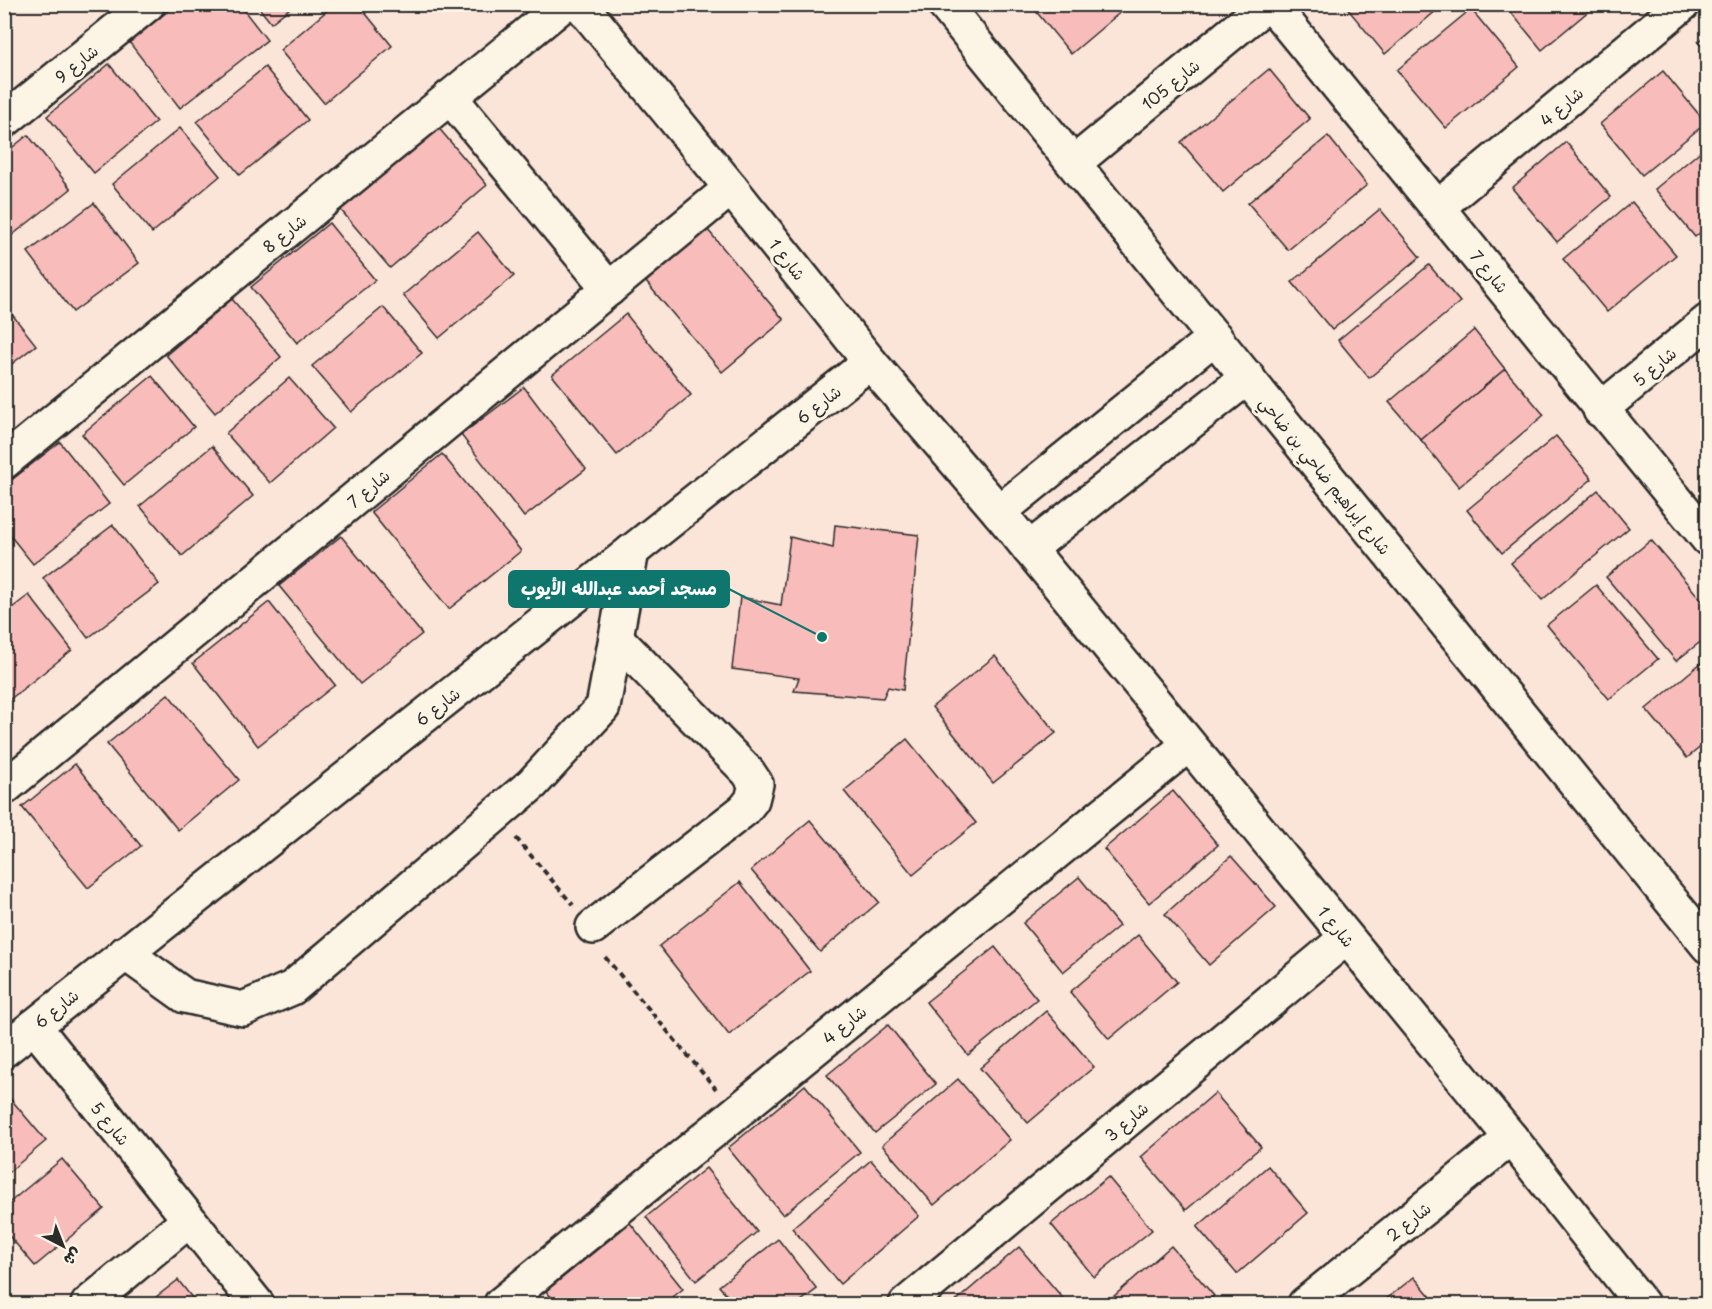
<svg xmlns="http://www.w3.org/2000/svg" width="1712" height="1309" viewBox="0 0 1712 1309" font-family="'Playpen Sans','Playpen Sans Arabic',sans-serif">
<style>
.building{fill:#f8bcbb;stroke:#2b2b2b;stroke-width:1.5}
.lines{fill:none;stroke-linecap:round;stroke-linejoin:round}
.minor-casing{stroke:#2b2b2b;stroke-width:38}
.path{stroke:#2b2b2b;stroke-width:4;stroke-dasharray:6 4.5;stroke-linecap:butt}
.minor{stroke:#fcf5e5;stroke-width:33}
.labels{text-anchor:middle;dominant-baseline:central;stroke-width:6;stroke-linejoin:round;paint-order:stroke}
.street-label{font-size:16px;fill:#2b2b2b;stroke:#fcf5e5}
.leader{fill:none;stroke:#0f766e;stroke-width:2}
.callout-dot{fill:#0f766e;stroke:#fcf5e5;stroke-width:2}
.callout{fill:#0f766e;stroke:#0f766e;stroke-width:2}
.callout-label{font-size:18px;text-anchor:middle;font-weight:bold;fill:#fff}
</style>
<rect width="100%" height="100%" fill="#fbe4d8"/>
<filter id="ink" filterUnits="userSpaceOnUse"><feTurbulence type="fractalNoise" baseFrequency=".0167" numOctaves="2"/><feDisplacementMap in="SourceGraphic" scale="12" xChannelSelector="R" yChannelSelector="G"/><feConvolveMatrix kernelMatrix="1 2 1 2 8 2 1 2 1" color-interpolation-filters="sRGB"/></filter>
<g filter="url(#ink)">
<g class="building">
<polygon points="177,4 239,4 267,40 180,108 129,42"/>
<polygon points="256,4 295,4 271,23"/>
<polygon points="335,4 358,4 392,46 324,103 280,50"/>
<polygon points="1030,4 1118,4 1123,10 1071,54"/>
<polygon points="1350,4 1444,4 1385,54 1346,7"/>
<polygon points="1504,4 1597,4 1542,50"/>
<polygon points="1471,9 1519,67 1446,128 1397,70"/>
<polygon points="1708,34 1708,53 1698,42"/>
<polygon points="109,64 156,122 94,173 47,116"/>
<polygon points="265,67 308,120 240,175 197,122"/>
<polygon points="1269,69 1310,119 1223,192 1181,142"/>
<polygon points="1663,71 1706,123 1642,175 1600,124"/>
<polygon points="437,126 487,185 390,268 340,209"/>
<polygon points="180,128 220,176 152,233 112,184"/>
<polygon points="28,135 71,189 11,236 4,228 4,154"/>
<polygon points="1328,136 1367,185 1288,250 1248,203"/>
<polygon points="1566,142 1611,197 1557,242 1512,188"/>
<polygon points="1708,145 1708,226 1695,237 1655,189"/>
<polygon points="1632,202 1676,255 1607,312 1563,259"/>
<polygon points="94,203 139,263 73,312 28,252"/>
<polygon points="1380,209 1420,257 1332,330 1292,282"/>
<polygon points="329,223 375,280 297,343 251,287"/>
<polygon points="707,229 784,320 722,372 646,282"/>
<polygon points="478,232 514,276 439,338 403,295"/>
<polygon points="1429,265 1460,302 1369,378 1338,340"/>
<polygon points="232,299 281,357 215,413 166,355"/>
<polygon points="4,304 36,345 4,370"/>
<polygon points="383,307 422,353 351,412 312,366"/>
<polygon points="626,314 691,395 617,455 552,375"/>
<polygon points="1474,330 1505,369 1421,440 1389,402"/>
<polygon points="1505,369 1544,415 1459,487 1421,440"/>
<polygon points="152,376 194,427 124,485 82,434"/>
<polygon points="289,378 333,428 270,483 226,433"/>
<polygon points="524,387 586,469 524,517 461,435"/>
<polygon points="1556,436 1592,479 1502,553 1467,510"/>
<polygon points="60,442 109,504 33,564 4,528 4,486"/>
<polygon points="212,446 253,496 182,556 140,506"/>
<polygon points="442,454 521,551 449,609 371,512"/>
<polygon points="1598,490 1629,528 1542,600 1511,563"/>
<polygon points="113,525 159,584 88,638 43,578"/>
<polygon points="835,525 919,535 903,690 888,687 883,698 794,691 799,678 732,669 740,597 781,605 790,537 833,548"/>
<polygon points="341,536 422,634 360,684 279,586"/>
<polygon points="1651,540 1708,608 1708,636 1676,661 1606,577"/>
<polygon points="1596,585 1658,659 1609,699 1547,625"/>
<polygon points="29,595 72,650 4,704 4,614"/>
<polygon points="269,602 335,685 258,746 193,663"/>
<polygon points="995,656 1056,733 993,783 932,707"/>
<polygon points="1708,657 1708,741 1687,758 1646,709"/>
<polygon points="168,694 239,780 178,830 107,744"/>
<polygon points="907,739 976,823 913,875 844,791"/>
<polygon points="1708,757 1708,771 1701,763"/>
<polygon points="75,764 141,846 88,888 22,807"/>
<polygon points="1173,791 1218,845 1149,903 1104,849"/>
<polygon points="810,820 879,902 820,952 751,870"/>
<polygon points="1231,856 1276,907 1209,965 1165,914"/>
<polygon points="1079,877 1119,926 1063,972 1023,923"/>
<polygon points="740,882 810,971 729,1035 659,946"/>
<polygon points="1138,935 1177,982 1109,1039 1070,992"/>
<polygon points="995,947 1037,999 968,1055 926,1002"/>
<polygon points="1046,1011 1094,1067 1028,1123 980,1068"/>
<polygon points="888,1025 936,1084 875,1133 827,1075"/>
<polygon points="958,1079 1010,1140 934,1205 882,1145"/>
<polygon points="805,1085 860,1152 783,1215 728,1148"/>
<polygon points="4,1091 46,1141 4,1176"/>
<polygon points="1215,1093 1261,1147 1186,1210 1141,1157"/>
<polygon points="62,1159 104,1209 35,1266 4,1230 4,1207"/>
<polygon points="871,1160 919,1216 840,1284 792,1228"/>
<polygon points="1268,1166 1308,1213 1237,1274 1197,1227"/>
<polygon points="706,1168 757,1232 696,1281 646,1217"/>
<polygon points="1108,1177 1152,1230 1094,1277 1051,1224"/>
<polygon points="630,1223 683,1289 664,1304 557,1304 546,1291"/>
<polygon points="778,1239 817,1289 797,1304 734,1304 719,1286"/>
<polygon points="1171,1246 1214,1296 1204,1304 1105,1304"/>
<polygon points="1019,1247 1068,1304 959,1304 956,1301"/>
<polygon points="1414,1277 1437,1304 1380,1304"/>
<polygon points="178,1280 197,1304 147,1304"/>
<polygon points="4,1286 11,1293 4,1298"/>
</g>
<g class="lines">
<g class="minor-casing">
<g id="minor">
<polyline points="580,4 731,188 870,362 999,512 1511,1138 1642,1304"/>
<polyline points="944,4 1708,946"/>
<polyline points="1271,4 1708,539"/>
<polyline points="450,97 609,289"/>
<polyline points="4,121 148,4"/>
<polyline points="1074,163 1267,4"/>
<polyline points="1438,207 1683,4"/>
<polyline points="1600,410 1708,321"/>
<polyline points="4,462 564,4"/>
<polyline points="999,512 1215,337"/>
<polyline points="1029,549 1248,377"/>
<polyline points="4,788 731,188"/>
<polyline points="593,927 744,810 752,800 756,784 748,772 617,639"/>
<polyline points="125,953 185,996 243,1009 292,988 532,784 603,707 632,551"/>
<polyline points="34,1026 257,1304"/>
<polyline points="4,1050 870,362"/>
<polyline points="88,1304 189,1220"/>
<polyline points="501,1304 1188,745"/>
<polyline points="906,1304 1346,938"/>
<polyline points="1305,1304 1511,1138"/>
</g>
</g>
<g class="path">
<polyline points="516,838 573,905"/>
<polyline points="605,957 716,1089"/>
</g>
<use href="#minor" class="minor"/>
</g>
</g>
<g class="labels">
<g class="street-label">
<text transform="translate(76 63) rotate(-39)">شارع 9</text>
<text transform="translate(1170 84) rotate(-39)">شارع 105</text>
<text transform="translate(1561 106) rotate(-40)">شارع 4</text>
<text transform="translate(284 233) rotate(-39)">شارع 8</text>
<text transform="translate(788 259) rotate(52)">شارع 1</text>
<text transform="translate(1490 271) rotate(51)">شارع 7</text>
<text transform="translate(1654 366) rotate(-40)">شارع 5</text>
<text transform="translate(818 404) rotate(-38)">شارع 6</text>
<text transform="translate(1326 475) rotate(51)">شارع إبراهيم ضاحي بن ضاحي</text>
<text transform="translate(368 488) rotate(-40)">شارع 7</text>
<text transform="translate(437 706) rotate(-38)">شارع 6</text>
<text transform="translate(1337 926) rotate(51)">شارع 1</text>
<text transform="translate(56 1008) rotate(-39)">شارع 6</text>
<text transform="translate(844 1024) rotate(-39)">شارع 4</text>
<text transform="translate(1126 1121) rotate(-40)">شارع 3</text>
<text transform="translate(111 1123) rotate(51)">شارع 5</text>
<text transform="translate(1408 1221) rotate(-39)">شارع 2</text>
</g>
</g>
<path class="leader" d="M822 637L729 589"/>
<circle class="callout-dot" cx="822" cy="637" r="6"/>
<rect class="callout" x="509" y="571" width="220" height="36" rx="6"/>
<g class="callout-label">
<text x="619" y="595">مسجد أحمد عبدالله الأيوب</text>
</g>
<rect width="1712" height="1309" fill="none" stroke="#fcf5e5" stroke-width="24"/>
<rect x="12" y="12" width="1688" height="1285" fill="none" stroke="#2b2b2b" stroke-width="2" filter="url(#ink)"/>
<g transform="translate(63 1246) rotate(138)" stroke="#fcf5e5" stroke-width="4.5" paint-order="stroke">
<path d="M0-4.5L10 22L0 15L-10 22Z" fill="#2b2b2b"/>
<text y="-9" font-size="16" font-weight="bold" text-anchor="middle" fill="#2b2b2b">ش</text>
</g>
</svg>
